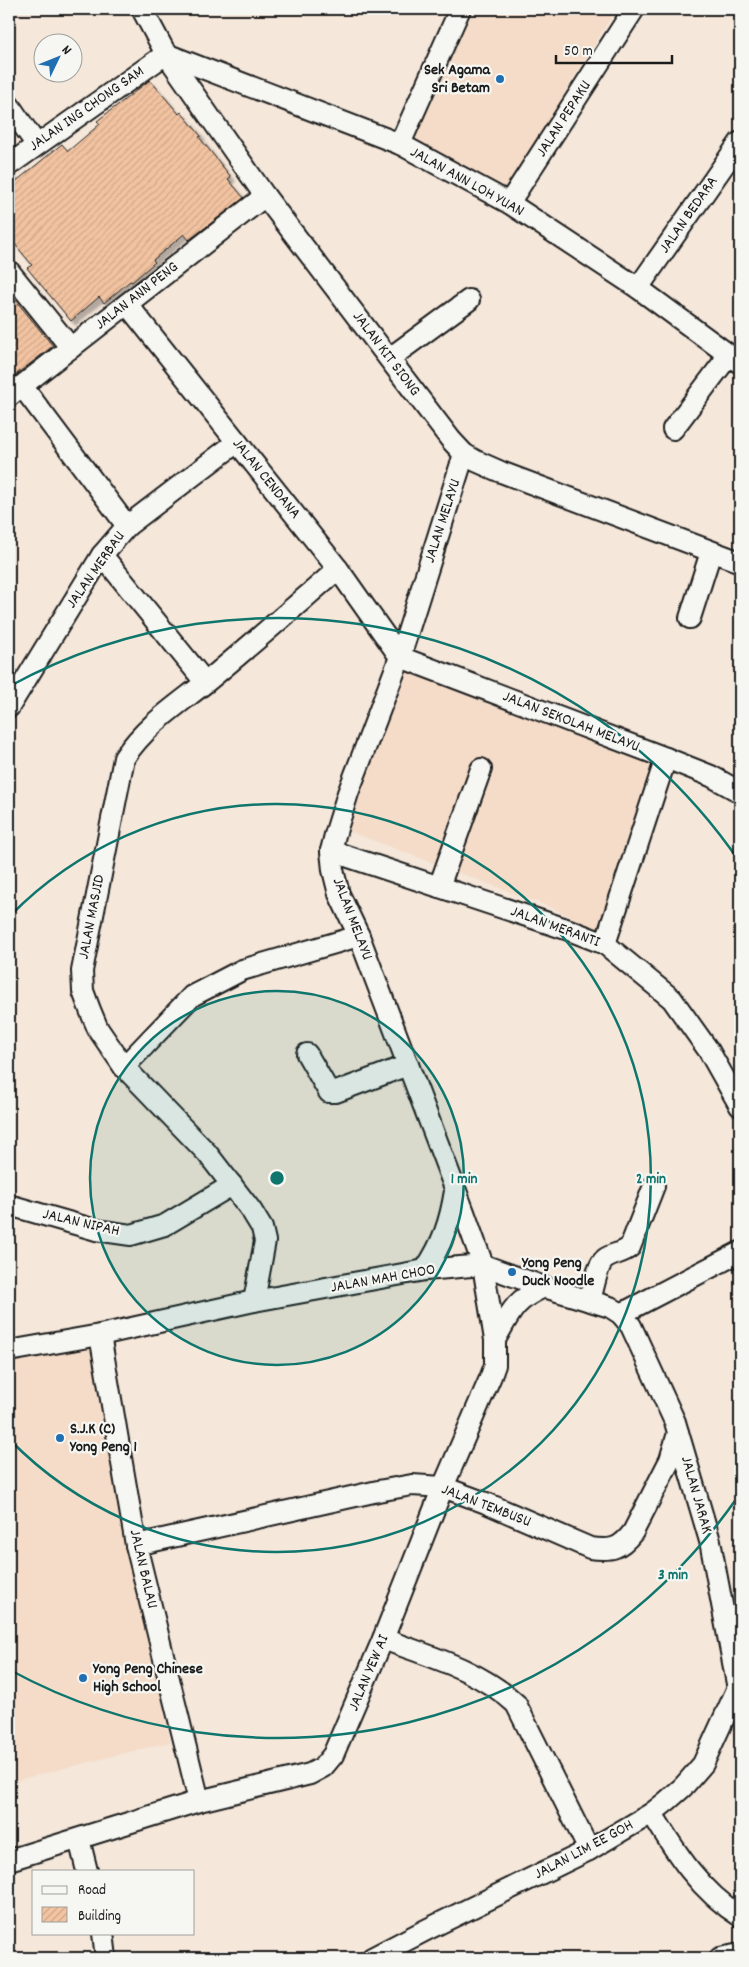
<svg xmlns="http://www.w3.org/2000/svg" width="749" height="1967" viewBox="0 0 749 1967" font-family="Dekko,sans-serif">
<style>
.built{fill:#f4dcc9}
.building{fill:url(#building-hatch);stroke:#1c1c1c;filter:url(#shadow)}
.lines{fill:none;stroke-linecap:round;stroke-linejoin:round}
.minor-casing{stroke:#1c1c1c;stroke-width:24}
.minor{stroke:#f6f6f2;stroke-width:20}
.ring{fill:none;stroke:#0f766e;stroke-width:2.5}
.poi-dot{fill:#1f6fb2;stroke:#f6f6f2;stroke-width:2}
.labels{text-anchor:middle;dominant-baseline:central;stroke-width:4.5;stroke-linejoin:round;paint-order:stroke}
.poi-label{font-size:16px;font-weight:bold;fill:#1c1c1c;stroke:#f6f6f2;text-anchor:start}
.street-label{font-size:16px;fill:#1c1c1c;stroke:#f6f6f2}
.centre{fill:#0f766e;stroke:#f6f6f2;stroke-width:2.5}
.ring-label{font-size:15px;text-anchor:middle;font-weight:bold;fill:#0f766e;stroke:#f6f6f2;stroke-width:4.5;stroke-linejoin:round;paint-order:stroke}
</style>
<defs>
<pattern id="building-hatch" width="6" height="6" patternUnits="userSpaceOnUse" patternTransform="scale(1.25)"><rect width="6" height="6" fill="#f2c3a1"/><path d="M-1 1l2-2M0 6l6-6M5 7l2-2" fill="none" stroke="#cfa78a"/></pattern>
<filter id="shadow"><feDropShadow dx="4.5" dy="4.5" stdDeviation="1" flood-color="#0004"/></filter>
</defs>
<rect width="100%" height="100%" fill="#f5e7da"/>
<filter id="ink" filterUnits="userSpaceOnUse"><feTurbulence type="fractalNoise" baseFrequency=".02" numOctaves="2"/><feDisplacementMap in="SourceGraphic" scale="10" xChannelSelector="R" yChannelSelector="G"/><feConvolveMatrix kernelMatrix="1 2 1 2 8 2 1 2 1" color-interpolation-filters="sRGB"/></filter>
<g filter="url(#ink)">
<g class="built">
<polygon points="459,9 616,9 504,193 402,134"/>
<polygon points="405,650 662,748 600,930 547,906 348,831 351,797"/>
<polygon points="94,1340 170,1742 9,1782 9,1357"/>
</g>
<g class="building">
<polygon points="150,80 179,114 181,112 201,136 199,137 231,177 228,179 244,198 189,240 184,234 153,260 155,262 132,282 130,281 104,303 99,297 71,321 27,268 32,265 9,237 9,187 62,144 68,151 100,124 97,121"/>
<polygon points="9,292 53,346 9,380"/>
</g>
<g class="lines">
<g class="minor-casing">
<g id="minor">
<polyline points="142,9 166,54 265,196 451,440 464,454 476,461 501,472 740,562"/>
<polyline points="9,105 36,144"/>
<polyline points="400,144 460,9"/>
<polyline points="9,165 166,54 400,144 509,203 638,288 740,363"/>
<polyline points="509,203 634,9"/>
<polyline points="9,271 71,348"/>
<polyline points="638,288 740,142"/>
<polyline points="127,304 338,569 400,657 666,758 711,776 740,792"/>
<polyline points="390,358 469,300"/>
<polyline points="22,386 127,526"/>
<polyline points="9,396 265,196"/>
<polyline points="673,429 729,355"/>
<polyline points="102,555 205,682"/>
<polyline points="690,618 711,552"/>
<polyline points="9,707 102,555 127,526 237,442"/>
<polyline points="331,851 569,930 605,944 672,999 709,1051 740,1106"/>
<polyline points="439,887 481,769"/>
<polyline points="605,944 666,758"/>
<polyline points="307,1054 326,1087 329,1092 336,1092 408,1065"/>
<polyline points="124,1067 192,996 242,970 359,936"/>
<polyline points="9,1205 96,1230 131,1235 165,1225 232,1185"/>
<path d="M425 1270C443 1243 450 1222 455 1191"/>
<path d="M254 1301 265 1241 262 1228 251 1210 207 1153 124 1067 98 1029 90 1010 83 991 82 971 124 758C145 726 176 706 205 683 250 646 294 607 338 569"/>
<path d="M590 1301C593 1291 597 1265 605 1259 613 1253 622 1254 630 1247L654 1186"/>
<polyline points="621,1314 740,1252"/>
<polyline points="100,1335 136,1545 199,1801"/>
<path d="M495 1340C510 1313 514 1300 544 1287"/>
<polyline points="9,1351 100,1335 254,1301 425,1270 483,1265 544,1287 610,1307 621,1314 631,1326 675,1422 710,1541 738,1689"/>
<path d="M136 1545 378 1491 412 1485 443 1487 486 1503 590 1548C611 1551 620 1549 633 1532L670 1460 678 1433"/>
<path d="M383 1639C429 1656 480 1670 516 1704L589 1850"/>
<path d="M652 1813C675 1852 701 1892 740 1916"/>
<polyline points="79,1839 87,1871"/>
<polyline points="9,1860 199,1801 310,1774 323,1767 333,1755 383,1639 443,1487 491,1376 495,1365 495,1340 483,1265 464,1212 359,936 339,894 333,870 331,851 335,835 348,793 400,657 464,454"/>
<polyline points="103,1933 106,1958"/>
<polyline points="372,1958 426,1930 589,1850 652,1813 667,1801 683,1787 703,1764 740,1683"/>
<polyline points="720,1958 740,1954"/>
</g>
</g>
<use href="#minor" class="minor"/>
</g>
</g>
<circle cx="277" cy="1178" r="187" fill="#0f766e" fill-opacity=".12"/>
<g class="ring">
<circle cx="277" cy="1178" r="187"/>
<path d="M10 916A374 374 0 1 1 10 1440"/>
<path d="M739 1495A560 560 0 0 1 10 1670M10 686A560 560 0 0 1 739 861"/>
</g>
<g class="poi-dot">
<circle cx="500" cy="79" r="5"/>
<circle cx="512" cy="1272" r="5"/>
<circle cx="60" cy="1438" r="5"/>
<circle cx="83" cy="1678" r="5"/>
</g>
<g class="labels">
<g class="poi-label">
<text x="490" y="70" text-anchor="end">Sek Agama<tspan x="490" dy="18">Sri Betam</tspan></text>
<text x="522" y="1263">Yong Peng<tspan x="522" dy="18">Duck Noodle</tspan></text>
<text x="70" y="1429">S.J.K (C)<tspan x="70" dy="18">Yong Peng 1</tspan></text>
<text x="93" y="1669">Yong Peng Chinese<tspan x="93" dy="18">High School</tspan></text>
</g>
<g class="street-label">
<text transform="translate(87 109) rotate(-35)">JALAN ING CHONG SAM</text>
<text transform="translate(564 119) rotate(-57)">JALAN PEPAKU</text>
<text transform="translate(467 182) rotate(29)">JALAN ANN LOH YUAN</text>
<text transform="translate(689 215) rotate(-55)">JALAN BEDARA</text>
<text transform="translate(137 296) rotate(-38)">JALAN ANN PENG</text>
<text transform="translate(386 354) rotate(53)">JALAN KIT SIONG</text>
<text transform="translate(266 479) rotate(51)">JALAN CENDANA</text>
<text transform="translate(443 521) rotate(-72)">JALAN MELAYU</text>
<text transform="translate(96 570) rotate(-55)">JALAN MERBAU</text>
<text transform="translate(571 722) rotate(21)">JALAN SEKOLAH MELAYU</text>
<text transform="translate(92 917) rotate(-79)">JALAN MASJID</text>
<text transform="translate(352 919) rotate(69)">JALAN MELAYU</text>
<text transform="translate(555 927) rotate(20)">JALAN MERANTI</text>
<text transform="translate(81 1223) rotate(13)">JALAN NIPAH</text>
<text transform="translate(383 1279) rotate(-10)">JALAN MAH CHOO</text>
<text transform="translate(696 1495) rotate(74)">JALAN JARAK</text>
<text transform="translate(486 1506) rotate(21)">JALAN TEMBUSU</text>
<text transform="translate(143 1569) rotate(77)">JALAN BALAU</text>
<text transform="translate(369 1673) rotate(-67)">JALAN YEW AI</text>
<text transform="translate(584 1850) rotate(-28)">JALAN LIM EE GOH</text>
</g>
</g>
<circle cx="277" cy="1178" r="8" class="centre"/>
<g class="ring-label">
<text x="464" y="1183">1 min</text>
<text x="651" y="1183">2 min</text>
<text x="673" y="1579">3 min</text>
</g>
<rect width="749" height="1967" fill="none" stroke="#f6f6f2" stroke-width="30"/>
<rect x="15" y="15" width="719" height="1937" fill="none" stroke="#1c1c1c" stroke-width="2" filter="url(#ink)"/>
<rect x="32" y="1870" width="162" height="65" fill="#f6f6f2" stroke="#9f9f9c"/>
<rect x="42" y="1886" width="25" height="8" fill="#f6f6f2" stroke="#9f9f9c"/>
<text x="78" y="1894" font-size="15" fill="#1c1c1c">Road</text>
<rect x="42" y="1907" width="25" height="15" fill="url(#building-hatch)" stroke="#9f9f9c"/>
<text x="78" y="1920" font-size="15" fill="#1c1c1c">Building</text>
<g transform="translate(58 58) rotate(47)"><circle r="24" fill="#f6f6f2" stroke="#9f9f9c"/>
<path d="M0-4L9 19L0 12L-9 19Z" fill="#1f6fb2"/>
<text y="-8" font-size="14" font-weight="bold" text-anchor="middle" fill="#1c1c1c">N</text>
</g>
<path d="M556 55v8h116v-8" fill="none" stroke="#1c1c1c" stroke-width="2.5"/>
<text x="564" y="55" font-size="15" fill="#1c1c1c" stroke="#f6f6f2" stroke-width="4" paint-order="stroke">50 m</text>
</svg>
